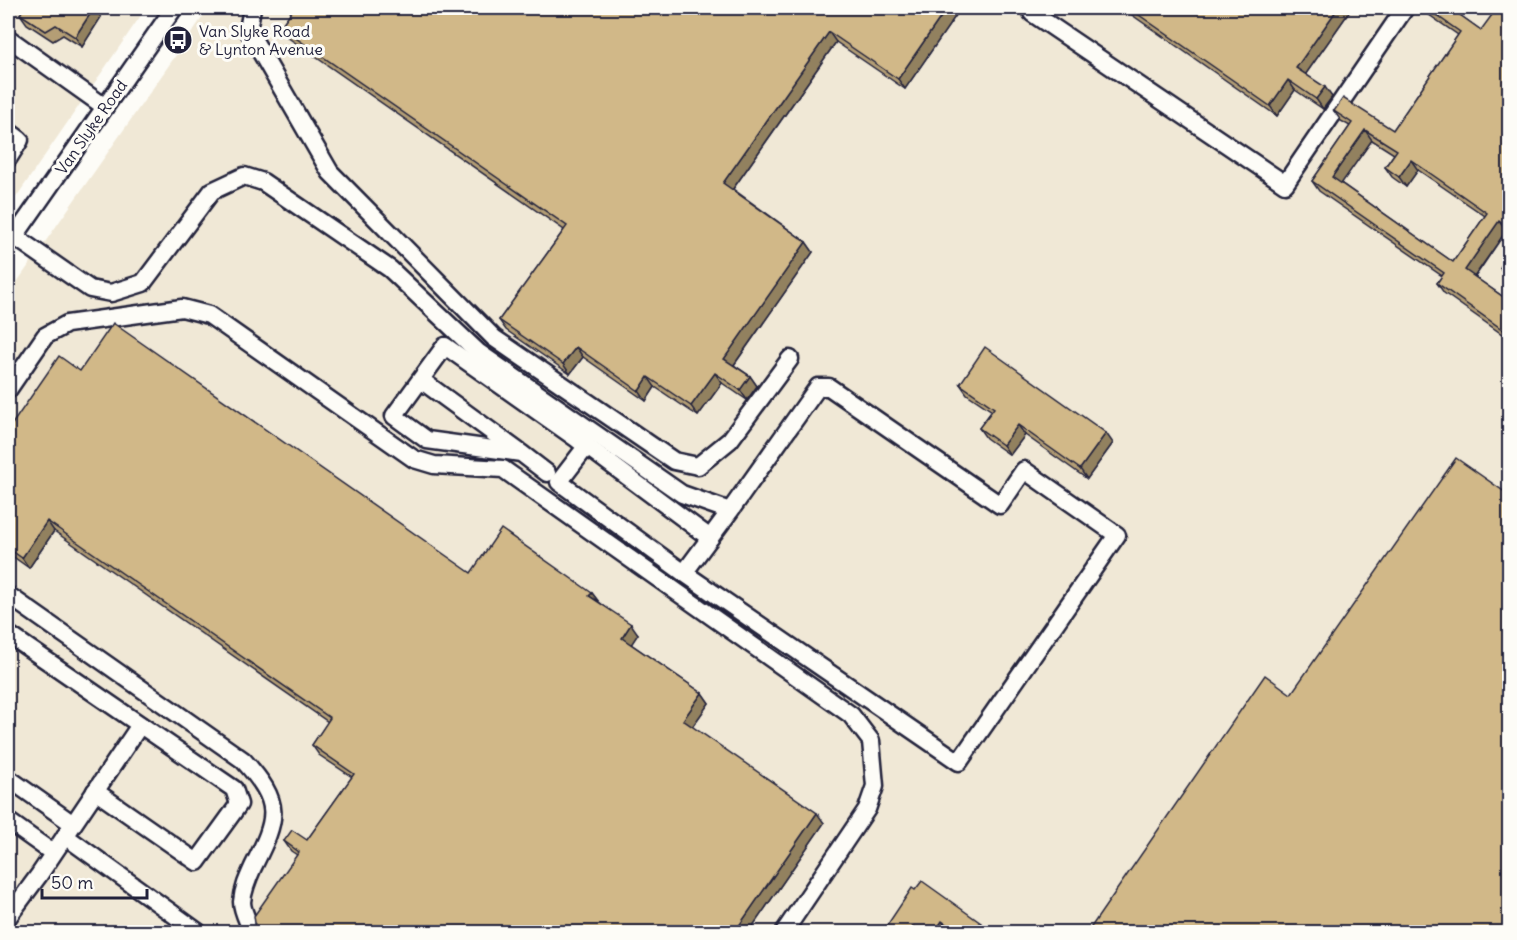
<svg xmlns="http://www.w3.org/2000/svg" width="1517" height="940" viewBox="0 0 1517 940" font-family="Delius,sans-serif">
<style>
.built{fill:#f0e8d6}
.lines{fill:none;stroke-linecap:round;stroke-linejoin:round}
.minor-casing{stroke:#22223b;stroke-width:21}
.minor{stroke:#fdfcf7;stroke-width:16}
.wall{fill:#b49e75;stroke:#22223b;stroke-width:1.5;fill-rule:evenodd}
.shaded-wall{fill:#92815f;stroke:#22223b;stroke-width:1.5}
.building{fill:#d1b888;stroke:#22223b;stroke-width:1.5;fill-rule:evenodd}
.labels{text-anchor:middle;dominant-baseline:central;stroke-width:6;stroke-linejoin:round;paint-order:stroke}
.poi-label{font-size:16px;fill:#22223b;stroke:#fdfcf7;text-anchor:start}
.street-label{font-size:16px;fill:#22223b;stroke:#fdfcf7}
</style>
<rect width="100%" height="100%" fill="#fdfcf7"/>
<filter id="ink" filterUnits="userSpaceOnUse"><feTurbulence type="fractalNoise" baseFrequency=".0167" numOctaves="2"/><feDisplacementMap in="SourceGraphic" scale="12" xChannelSelector="R" yChannelSelector="G"/><feConvolveMatrix kernelMatrix="1 2 1 2 8 2 1 2 1" color-interpolation-filters="sRGB"/></filter>
<g filter="url(#ink)">
<g class="built">
<polygon points="8,8 146,8 8,209"/>
<polygon points="209,8 1509,8 1509,932 8,932 8,295"/>
</g>
<g class="lines">
<g class="minor-casing">
<g id="minor">
<polyline points="252,8 248,30 330,172 494,338 674,461 698,466 730,440 790,359"/>
<polyline points="1032,13 1285,184 1405,8"/>
<polyline points="8,38 105,107"/>
<polyline points="8,131 20,140 8,159"/>
<polyline points="8,232 90,289 111,293 143,283 212,191 244,176 263,182 390,269 478,352 682,494 730,511 818,387 829,387 1000,505 1024,470 1117,535 959,762 684,573 730,511"/>
<polyline points="8,246 174,8"/>
<polyline points="421,380 518,451"/>
<polyline points="8,390 45,336 67,324 182,308 209,315 414,459 434,465 503,469 851,715 871,741 875,786 867,809 784,932"/>
<polyline points="586,447 559,482 684,573"/>
<polyline points="547,473 521,453 427,440 394,416 445,346 577,439 710,538"/>
<path d="M8 595 243 760C283 804 278 817 253 867 248 878 243 889 242 902 242 911 249 923 252 932"/>
<polyline points="8,634 234,789 239,804 197,862 95,791"/>
<polyline points="8,778 73,824"/>
<polyline points="8,821 53,853"/>
<polyline points="65,836 198,932"/>
<polyline points="8,917 39,875 140,725"/>
</g>
</g>
<use href="#minor" class="minor"/>
</g>
<g class="wall">
<polygon points="294,8 961,8 905,89 836,42 733,189 806,242 813,252 734,365 750,376 757,386 747,400 722,383 698,416 655,387 646,401 583,357 570,374 506,330 499,320 564,230 287,37 280,27"/>
<polygon points="1122,8 1352,8 1305,75 1332,97 1323,109 1295,90 1277,116"/>
<path d="M1419 8H1450L1481 30 1509 8V233L1506 231 1475 277 1509 301V339L1444 293 1437 283 1442 276 1319 191 1312 181 1350 126 1341 121 1334 111 1393 130 1458 35ZM1372 140 1394 154 1385 167 1392 177 1406 187 1418 170 1485 216 1453 262 1341 183Z"/>
<polygon points="20,14 101,17 82,47 63,35 53,41 27,24"/>
<polygon points="1509,253 1509,280 1507,278 1500,268"/>
<polygon points="80,371 471,573 592,593 598,601 638,634 631,644 702,693 709,703 692,727 824,823 748,933 243,933 249,932 253,928 297,855 291,851 284,841 307,840 352,777 319,755 312,745 328,722 54,531 29,568 8,553 8,430"/>
<polygon points="960,384 1113,443 1087,479 1025,435 1010,455 986,438 979,428 992,411 967,394"/>
<polygon points="915,890 995,933 952,933 949,931 948,933 882,933"/>
</g>
<g class="shaded-wall">
<polygon points="94,8 101,17 82,47 75,37"/>
<polygon points="947,8 961,8 905,89 898,79"/>
<polygon points="1338,8 1352,8 1303,78 1296,68"/>
<polygon points="829,32 836,42 730,193 723,183"/>
<polygon points="1288,80 1295,90 1277,116 1270,106"/>
<polygon points="1325,87 1332,97 1323,109 1316,99"/>
<polygon points="1365,130 1372,140 1339,187 1332,177"/>
<polygon points="1411,160 1418,170 1406,187 1399,177"/>
<polygon points="1499,221 1506,231 1472,280 1465,270"/>
<polygon points="806,242 813,252 731,369 724,359"/>
<polygon points="576,347 583,357 570,374 563,364"/>
<polygon points="715,373 722,383 698,416 691,406"/>
<polygon points="750,376 757,386 747,400 740,390"/>
<polygon points="648,377 655,387 646,401 639,391"/>
<polygon points="1018,425 1025,435 1010,455 1003,445"/>
<polygon points="1106,433 1113,443 1087,479 1080,469"/>
<polygon points="47,521 54,531 29,568 22,558"/>
<polygon points="592,593 599,602 589,596"/>
<polygon points="631,624 638,634 629,648 622,638"/>
<polygon points="702,693 709,703 690,730 683,720"/>
<polygon points="817,813 824,823 748,933 734,933"/>
<polygon points="942,921 949,931 948,933 934,933"/>
<polygon points="913,926 917,933 908,933"/>
</g>
<g class="building">
<polygon points="24,8 94,8 75,37 56,25 46,31 20,14"/>
<polygon points="294,8 947,8 898,79 829,32 723,183 806,242 724,359 750,376 740,390 715,373 691,406 648,377 639,391 576,347 563,364 499,320 567,226 280,27"/>
<polygon points="1129,8 1338,8 1296,68 1325,87 1316,99 1288,80 1270,106"/>
<path d="M1426 8H1450L1481 30 1497 8H1509V228L1499 221 1465 270 1509 301V334L1437 283 1444 273 1312 181 1352 123 1334 111 1343 98 1393 130 1460 32ZM1365 130 1397 150 1385 167 1399 177 1411 160 1487 213 1453 262 1332 177Z"/>
<polygon points="1509,253 1509,274 1500,268"/>
<polygon points="113,323 471,573 501,529 592,593 589,596 631,624 622,638 702,693 683,720 817,813 734,933 243,933 249,932 253,928 255,923 254,916 299,852 284,841 292,830 307,840 354,774 312,745 330,718 47,521 22,558 8,548 8,430 59,356 80,371"/>
<polygon points="985,347 1106,433 1080,469 1018,425 1003,445 979,428 994,408 960,384"/>
<polygon points="1456,458 1509,495 1509,933 1087,933 1265,675 1291,694"/>
<polygon points="922,881 995,933 959,933 942,921 934,933 922,933 913,926 908,933 882,933 912,888 915,890"/>
</g>
</g>
<defs>
<g id="bus-disc" transform="scale(1.5)"><circle r="9.5" fill="#22223b" stroke="#fdfcf7"/><path d="M-5-6H5V4H4V6H2V4H-2V6H-4V4H-5ZM-3.5-4V0h7V-4ZM-3.5 1.2v1.5H-2V1.2ZM2 1.2v1.5H3.5V1.2Z" fill="#fff"/></g>
</defs>
<g fill-rule="evenodd">
<use href="#bus-disc" x="178" y="40"/>
</g>
<g class="labels">
<g class="poi-label">
<text x="199" y="31">Van Slyke Road<tspan x="199" dy="18">&amp; Lynton Avenue</tspan></text>
</g>
<g class="street-label">
<text transform="translate(91 127) rotate(-55)">Van Slyke Road</text>
</g>
</g>
<rect width="1517" height="940" fill="none" stroke="#fdfcf7" stroke-width="30"/>
<rect x="15" y="15" width="1487" height="910" fill="none" stroke="#22223b" stroke-width="2" filter="url(#ink)"/>
<path d="M42 889v9h105v-9" fill="none" stroke="#22223b" stroke-width="3"/>
<text x="51" y="889" font-size="18" fill="#22223b" stroke="#fdfcf7" stroke-width="4.5" paint-order="stroke">50 m</text>
</svg>
